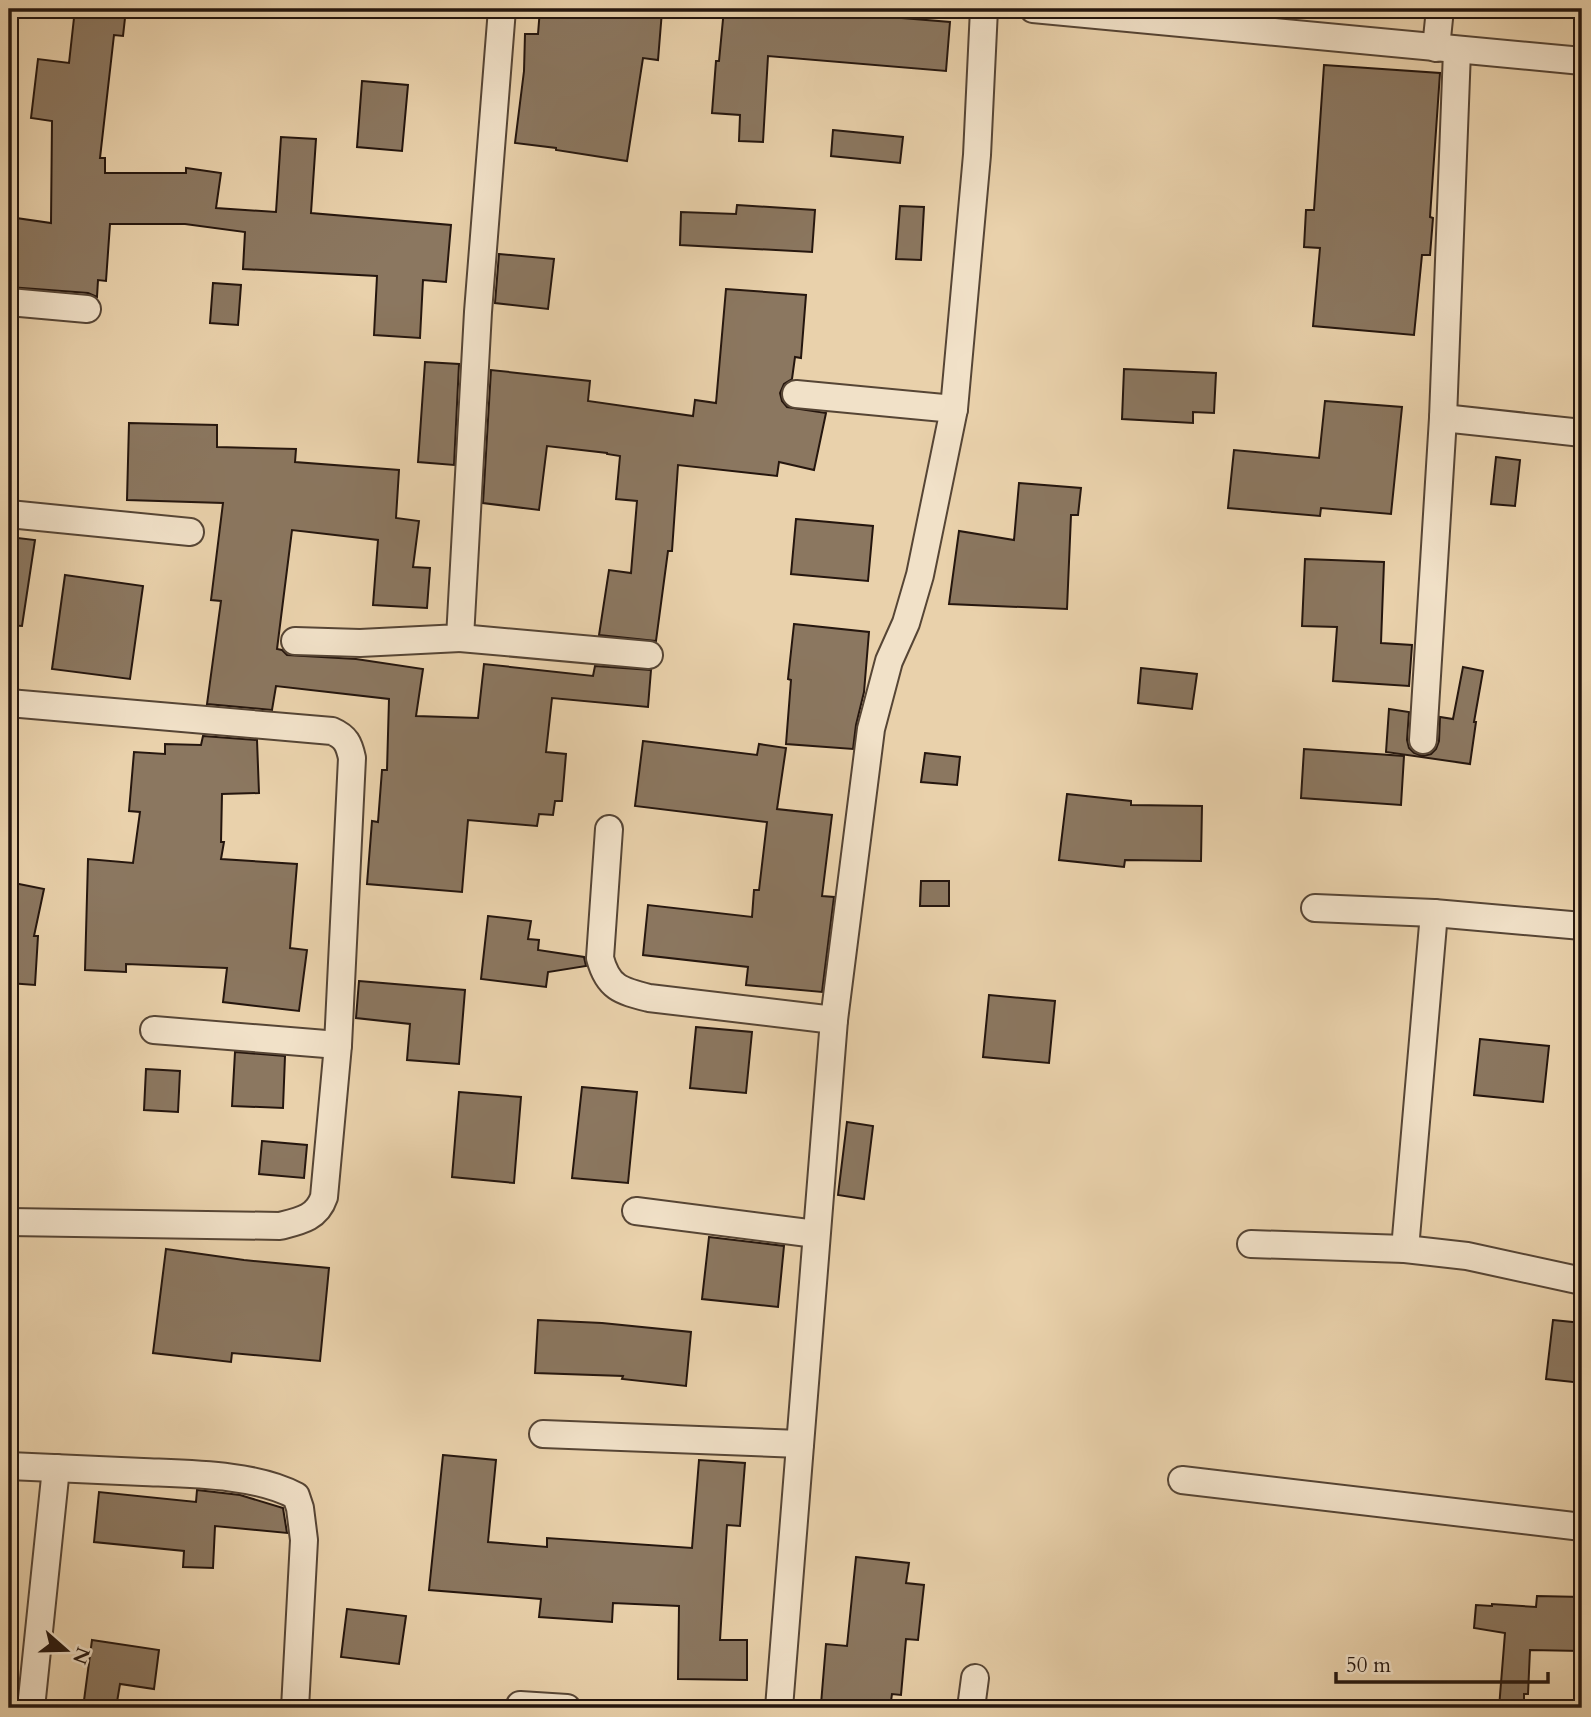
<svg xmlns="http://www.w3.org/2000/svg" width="1591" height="1717" viewBox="0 0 1591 1717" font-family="Cardo,serif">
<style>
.building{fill:#8b7760;stroke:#25160e;stroke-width:2}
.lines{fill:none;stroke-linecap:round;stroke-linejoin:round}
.street-casing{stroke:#564535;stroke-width:30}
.street{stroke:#f1e1c8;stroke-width:26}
</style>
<rect width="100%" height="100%" fill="#e9d1ab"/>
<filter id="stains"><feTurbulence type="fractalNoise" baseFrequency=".00286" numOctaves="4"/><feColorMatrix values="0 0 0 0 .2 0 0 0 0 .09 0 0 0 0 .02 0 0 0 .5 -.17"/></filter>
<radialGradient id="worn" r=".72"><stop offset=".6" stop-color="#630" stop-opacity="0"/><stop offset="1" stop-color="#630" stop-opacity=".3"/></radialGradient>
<g class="building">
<polygon points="75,9 126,9 123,36 114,35 100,158 105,158 105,173 186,173 186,168 221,173 216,208 276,212 281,137 316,139 311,213 451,225 446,282 423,280 420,338 374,335 377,276 243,269 245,232 185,224 110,224 106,281 98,280 97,297 88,293 9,287 9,217 51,223 52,121 31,118 38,59 69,63"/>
<polygon points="540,9 631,9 662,11 658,60 643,58 627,161 556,150 556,148 515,143 524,71 525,34 538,34"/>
<polygon points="724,9 793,9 950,22 946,71 768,56 763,142 739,141 740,115 712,113 716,61 719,61"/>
<polygon points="1324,65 1440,73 1430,217 1433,218 1430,255 1422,255 1414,335 1313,326 1320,248 1304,247 1306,210 1314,210"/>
<polygon points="362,81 408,85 402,151 357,147"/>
<polygon points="833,130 903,137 900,163 831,156"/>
<polygon points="737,205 815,210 812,252 680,245 681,212 736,214"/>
<polygon points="900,206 924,207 921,260 896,259"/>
<polygon points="499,254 554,259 548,309 495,303"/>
<polygon points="213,283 241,285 238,325 210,323"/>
<polygon points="726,289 806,295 801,358 795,357 792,379 784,384 780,393 782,401 787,407 826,413 814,470 779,462 777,476 678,465 672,551 668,551 656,641 599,635 609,570 631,573 637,501 616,499 620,456 607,454 607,453 547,446 539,510 483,503 491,370 590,381 588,401 693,416 695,400 716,403"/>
<polygon points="425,362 459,364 454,465 418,462"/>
<polygon points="1124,369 1216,373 1214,413 1193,412 1193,423 1122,419"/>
<polygon points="1325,401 1402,407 1391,514 1321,508 1320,516 1228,508 1234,450 1319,458"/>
<polygon points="129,423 217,425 217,447 296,449 295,462 399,470 396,518 419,521 413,567 430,568 427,608 373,605 378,540 292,530 277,649 282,650 287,655 356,659 423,669 416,716 478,718 484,664 593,676 595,666 651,670 648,707 552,698 546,752 566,754 562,801 555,801 553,815 539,814 537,826 468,820 462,892 367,884 372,821 378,822 382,770 387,770 389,699 276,686 272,710 207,704 221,601 211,600 223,503 127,500"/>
<polygon points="1496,457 1520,460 1515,506 1491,504"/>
<polygon points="1019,483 1081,488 1078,515 1071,515 1067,609 949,604 959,531 1014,540"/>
<polygon points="796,519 873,526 868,581 791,574"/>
<polygon points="9,537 35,540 22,626 9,625"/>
<polygon points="1305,559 1384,562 1381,643 1412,645 1409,686 1333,681 1337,627 1302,626"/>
<polygon points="65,575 143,586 130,679 52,669"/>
<polygon points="794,624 869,632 864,692 856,725 853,749 786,744 791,680 788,679"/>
<polygon points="1463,667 1483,671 1474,722 1476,722 1470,764 1386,752 1389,709 1409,712 1407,740 1409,748 1414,753 1423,756 1431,754 1436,749 1439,741 1440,717 1453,719"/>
<polygon points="1141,668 1197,674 1192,709 1138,703"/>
<polygon points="203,736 257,740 259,793 222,794 221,842 224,842 221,859 297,864 290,948 307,950 299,1011 223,1002 227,968 126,964 126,972 85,970 88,859 133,863 140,812 129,811 134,752 165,754 165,744 201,745"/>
<polygon points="643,741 757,755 759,744 786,748 777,809 832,815 822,896 834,897 822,992 746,985 748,967 643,955 648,905 752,917 754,890 759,890 767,822 635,806"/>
<polygon points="1304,749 1404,756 1401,805 1301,798"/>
<polygon points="925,753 960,757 957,785 921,782"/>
<polygon points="1067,794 1131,801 1131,805 1202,806 1201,861 1125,860 1124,867 1059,860"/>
<polygon points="921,881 949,881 949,906 920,906"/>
<polygon points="9,882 44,889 34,936 38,936 35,985 9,983"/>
<polygon points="488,916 531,921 528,939 539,940 538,950 584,957 586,966 548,972 546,987 481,979"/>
<polygon points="359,981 465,990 459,1064 407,1060 410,1024 356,1018"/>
<polygon points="989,995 1055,1001 1049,1063 983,1057"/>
<polygon points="696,1027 752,1032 746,1093 690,1088"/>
<polygon points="1480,1039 1549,1046 1543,1102 1474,1095"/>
<polygon points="235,1052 285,1056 283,1108 232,1106"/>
<polygon points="146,1069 180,1071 178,1112 144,1110"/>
<polygon points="582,1087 637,1092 628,1183 572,1178"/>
<polygon points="459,1092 521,1097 514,1183 452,1177"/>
<polygon points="847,1122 873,1126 864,1199 838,1195"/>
<polygon points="262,1141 307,1145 304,1178 259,1174"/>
<polygon points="709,1237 784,1246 778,1307 702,1299"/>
<polygon points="166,1249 244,1260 329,1268 320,1361 232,1353 231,1362 153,1353"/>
<polygon points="538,1320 602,1323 691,1332 686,1386 622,1379 623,1376 535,1373"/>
<polygon points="1553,1320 1582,1323 1582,1383 1546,1379"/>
<polygon points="443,1455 496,1460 488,1542 547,1547 547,1538 692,1548 699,1460 745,1463 740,1526 727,1525 720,1640 747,1640 747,1680 678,1679 679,1606 613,1603 612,1622 539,1617 541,1599 429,1590"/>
<polygon points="197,1490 240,1495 283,1508 287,1533 215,1526 213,1568 183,1567 184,1551 94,1542 99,1492 196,1502"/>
<polygon points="856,1557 909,1563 906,1583 924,1585 918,1640 906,1639 901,1695 892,1694 890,1708 821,1704 826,1644 847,1646"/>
<polygon points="1537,1596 1582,1597 1581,1651 1530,1650 1528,1694 1524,1694 1524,1708 1499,1708 1505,1633 1474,1628 1476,1605 1492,1606 1492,1604 1536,1607"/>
<polygon points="347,1609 406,1616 399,1664 341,1657"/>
<polygon points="92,1640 159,1650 154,1689 120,1684 116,1708 83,1708"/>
</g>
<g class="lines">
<g class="street-casing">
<g id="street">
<polyline points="1033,9 1582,61"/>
<polyline points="1436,48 1440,9"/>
<polyline points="9,302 87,309"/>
<polyline points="796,394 954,409"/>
<polyline points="1443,418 1582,433"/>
<polyline points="9,514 190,532"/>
<polyline points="460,638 649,655"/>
<polyline points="295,641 360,643 460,638 478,312 502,9"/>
<path d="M9 703 332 731C346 737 349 744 352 758L338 1045 324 1197C317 1218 300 1221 280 1226L9 1222"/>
<polyline points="1423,740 1443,418 1457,51"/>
<path d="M609 829 600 958C608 988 621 991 649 998L834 1020"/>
<polyline points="1315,908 1434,913 1582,926"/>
<polyline points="154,1030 338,1045"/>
<polyline points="636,1211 816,1234"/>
<polyline points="1251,1244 1405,1249 1467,1256 1582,1281"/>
<polyline points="1405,1249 1434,913"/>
<polyline points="543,1434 800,1444"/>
<path d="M9 1466C54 1468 98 1470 143 1472 189 1474 256 1474 296 1496L300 1508 304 1540 295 1708"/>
<polyline points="1182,1480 1582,1527"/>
<polyline points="520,1705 567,1708"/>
<polyline points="31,1708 56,1468"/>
<polyline points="779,1708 834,1020 871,729 889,661 906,623 920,575 954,409 977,155 984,9"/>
<polyline points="971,1708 975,1678"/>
</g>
</g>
<use href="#street" class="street"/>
</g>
<rect width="1591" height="1717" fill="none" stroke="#e9d1ab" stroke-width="35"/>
<rect x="10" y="10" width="1570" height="1696" fill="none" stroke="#25160e" stroke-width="3.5"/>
<rect x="18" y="18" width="1556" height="1682" fill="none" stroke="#25160e" stroke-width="2"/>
<g transform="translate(66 1650) rotate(110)" stroke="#f1e1c8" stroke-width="5" paint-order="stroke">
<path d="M0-5L12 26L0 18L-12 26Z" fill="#25160e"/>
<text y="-10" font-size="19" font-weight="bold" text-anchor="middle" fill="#25160e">N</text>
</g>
<path d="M1336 1672v10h212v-10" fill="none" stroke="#25160e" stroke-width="3.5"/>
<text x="1346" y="1672" font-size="21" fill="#25160e" stroke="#f1e1c8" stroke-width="5" paint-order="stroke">50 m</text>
<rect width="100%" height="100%" filter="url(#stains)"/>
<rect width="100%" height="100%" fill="url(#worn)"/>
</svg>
